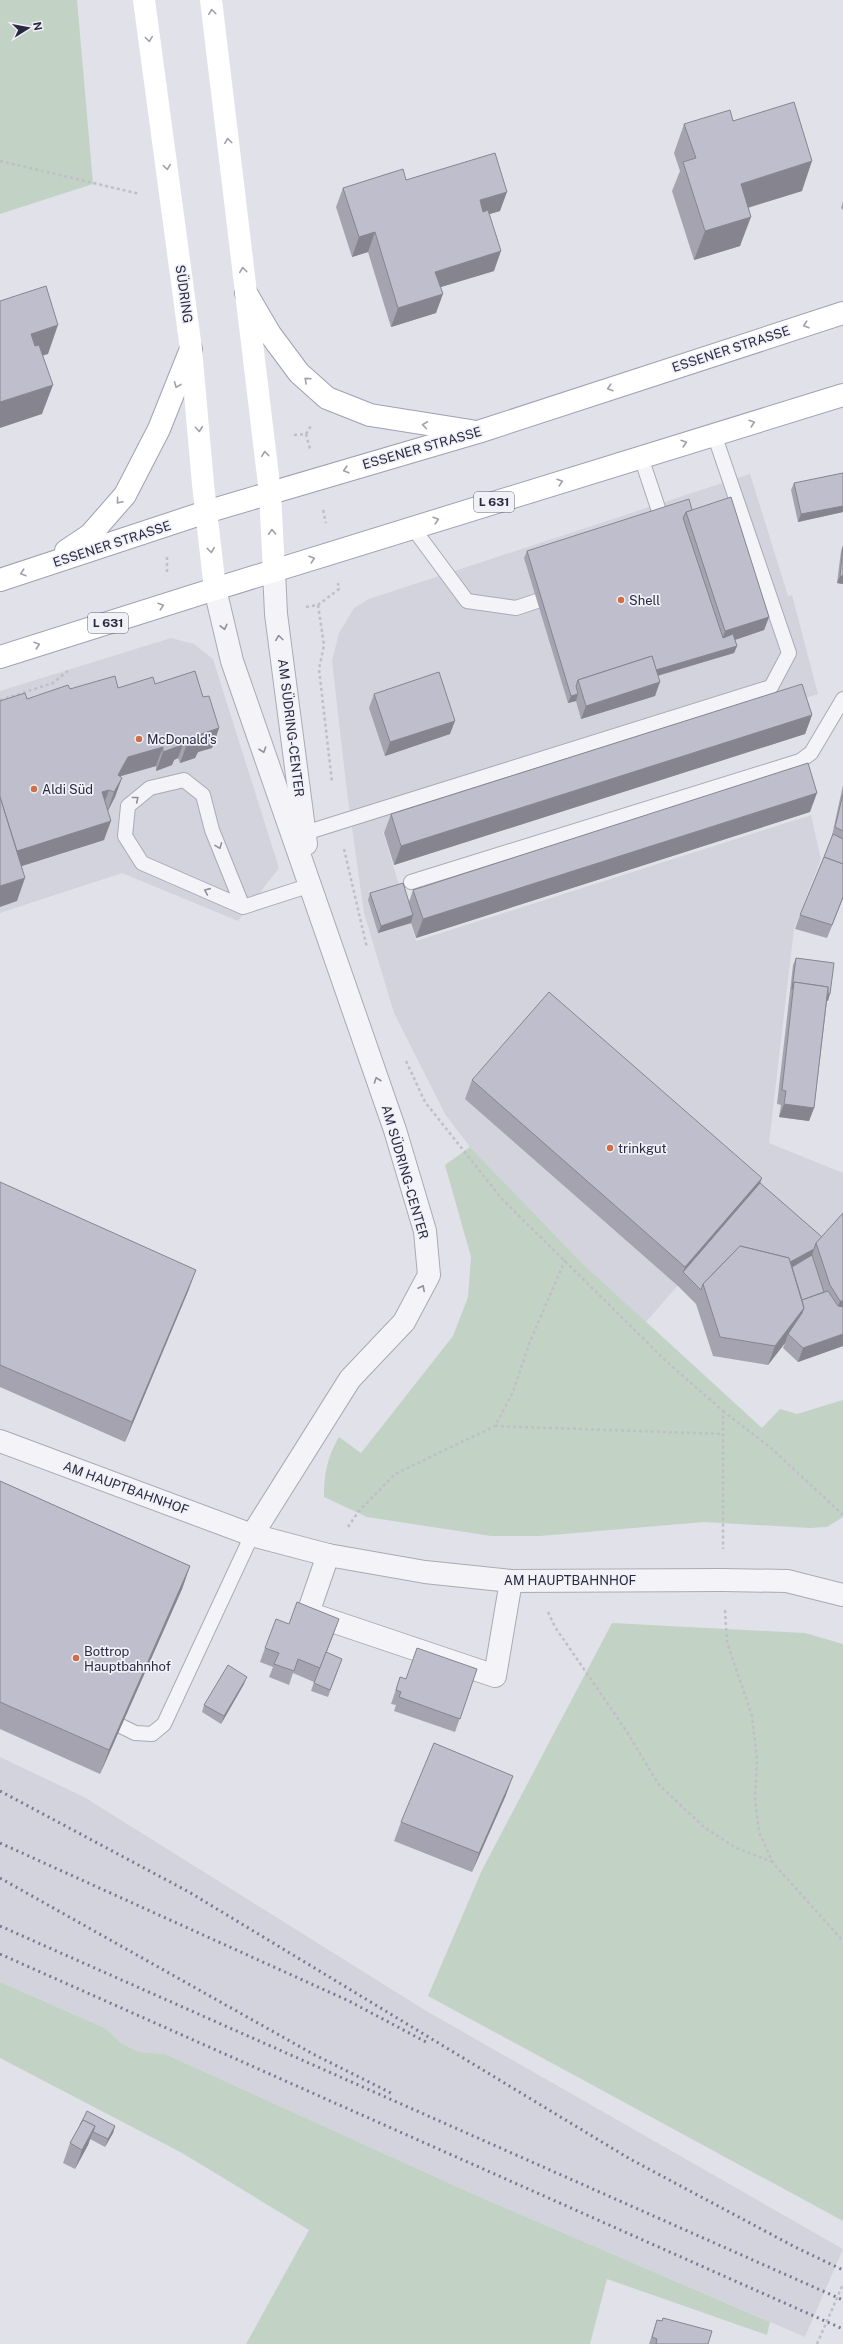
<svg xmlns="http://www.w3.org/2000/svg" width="843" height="2344" viewBox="0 0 843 2344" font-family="'Public Sans',sans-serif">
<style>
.built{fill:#d3d3de}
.green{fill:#c2d3c5}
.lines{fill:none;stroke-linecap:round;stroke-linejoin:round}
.service-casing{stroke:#aaaab7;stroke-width:16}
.minor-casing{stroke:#aaaab7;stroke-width:24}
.primary-casing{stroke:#a1a0b5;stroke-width:24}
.path{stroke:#c0bec8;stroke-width:2.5;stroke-dasharray:3 3;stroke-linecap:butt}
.service{stroke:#f4f3f8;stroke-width:14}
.minor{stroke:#f4f3f8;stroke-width:22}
.secondary{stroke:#fff;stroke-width:22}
.primary{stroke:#fff;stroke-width:22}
.rail{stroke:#7c7a93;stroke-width:3;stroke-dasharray:2 4;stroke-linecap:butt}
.wall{fill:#a4a3af}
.shaded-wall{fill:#86858f}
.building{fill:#bfbecc;stroke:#86858f}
.oneway{stroke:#a09faa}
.oneway2{stroke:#908e9c}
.poi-dot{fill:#cf6f45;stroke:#f0f0f7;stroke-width:1.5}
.labels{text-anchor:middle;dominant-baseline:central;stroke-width:3.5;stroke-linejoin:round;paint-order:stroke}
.shield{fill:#f0f0f7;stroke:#666578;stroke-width:1}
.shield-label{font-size:12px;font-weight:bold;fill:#2b2941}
.street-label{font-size:13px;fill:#2b2941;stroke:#f0f0f7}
.poi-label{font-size:13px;fill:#2b2941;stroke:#f0f0f7;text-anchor:start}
</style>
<rect width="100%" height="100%" fill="#e1e1e9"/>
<g class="built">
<polygon points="750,474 788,596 792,595 818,694 383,832 416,941 811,815 821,859 794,929 769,1143 843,1173 843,1216 818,1249 755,1197 646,1322 583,1264 470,1147 445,1114 394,1013 364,913 347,792 332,661 339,633 354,608 369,599"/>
<polygon points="171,638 194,644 213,659 279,868 238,921 122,873 0,913 0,691"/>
<polygon points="0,1757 84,1797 423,2009 843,2249 805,2337 473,2194 165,2054 139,2052 121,2043 105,2028 0,1982"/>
</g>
<g class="green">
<polygon points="0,0 77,0 93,184 0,214"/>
<path d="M470 1147 583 1264 762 1428 780 1409 797 1414 843 1400V1517L827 1527 810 1528 704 1522 540 1536H491L367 1517 324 1497C324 1474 327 1457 339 1437L361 1453 453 1336 468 1297 471 1257 445 1165Z"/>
<polygon points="612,1623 805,1633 843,1644 843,2221 428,1996 482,1870"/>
<polygon points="0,1982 105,2028 121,2043 139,2052 165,2054 473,2194 770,2322 767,2335 607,2279 590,2344 246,2344 309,2230 182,2153 0,2058"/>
</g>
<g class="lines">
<g class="service-casing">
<g id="service">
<polyline points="641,457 664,526"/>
<polyline points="413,528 467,601 516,608 555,595"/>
<polyline points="305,833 771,687 789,653 714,434"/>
<polyline points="411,882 800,761 811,753 843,699"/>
<polyline points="243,907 212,830 203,795 184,780 150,788 128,806 125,836 142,863 243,907 311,885"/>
<polyline points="121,1726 135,1733 152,1734 164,1724 252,1535"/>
</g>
</g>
<g class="minor-casing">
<g id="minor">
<polyline points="274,571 276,614 306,844"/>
<polyline points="215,589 232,661 395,1130 425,1231 429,1275 404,1322 350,1379 252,1535"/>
<polyline points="0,1441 252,1535 328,1555 425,1572 511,1581 723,1580 787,1581 843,1595"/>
<polyline points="328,1555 308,1613 495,1676 511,1581"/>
</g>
</g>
<g class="primary-casing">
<g id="primary">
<polyline points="246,293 270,334 299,373 327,398 370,415 471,431"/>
<polyline points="66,551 90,535 125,495 159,429 191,349"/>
<polyline points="0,580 206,512 478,432 843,313"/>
<polyline points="0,657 215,589 843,395"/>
</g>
</g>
<g class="path">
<polyline points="0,161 140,194"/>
<polyline points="306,434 310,449"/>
<polyline points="294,435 306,434 312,424"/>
<polyline points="323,510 326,523"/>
<polyline points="167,572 167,557"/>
<polyline points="318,605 324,645 319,669 332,782"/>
<polyline points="306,607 318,605 339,589 338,583"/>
<polyline points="0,700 53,683 70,669"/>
<polyline points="344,849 367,948"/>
<polyline points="406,1061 425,1102 502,1199 667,1362 723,1411 723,1549"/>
<polyline points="723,1411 771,1448 843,1515"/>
<polyline points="495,1426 722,1434"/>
<polyline points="348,1527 358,1512 395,1474 495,1426 513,1392 529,1344 565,1260"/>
<polyline points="725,1610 727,1642 752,1716 757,1759 755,1800 759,1832 773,1863 843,1941"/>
<polyline points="548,1612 555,1627 625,1729 659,1785 704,1827 736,1848 773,1862"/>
<polyline points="817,2344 843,2284"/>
</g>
<use href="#service" class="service"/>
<use href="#minor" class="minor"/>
<g class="secondary">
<polyline points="144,0 191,349 203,484 215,589"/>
<polyline points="211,0 270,493 274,571"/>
</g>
<use href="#primary" class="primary"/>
<g class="rail">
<polyline points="0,1791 189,1892 630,2159 795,2247 843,2270"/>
<polyline points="0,1843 349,2001 426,2042"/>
<polyline points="0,1878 313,2054 391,2093"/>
<polyline points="0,1926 843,2300"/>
<polyline points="0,1954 843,2329"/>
</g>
</g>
<g class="wall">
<polygon points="733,121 802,191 748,208 740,246 694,260 672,191 680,171 674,153 684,124"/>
<polygon points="406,180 500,211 489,214 494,271 440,287 436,313 391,327 368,252 352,257 336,207 343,188"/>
<polygon points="843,201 843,210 841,208"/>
<polygon points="843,473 843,512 798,522 791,490 794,483"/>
<polygon points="692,510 769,617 764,630 735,640 737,646 734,653 658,676 655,696 581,719 576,701 568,703 524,558 527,551"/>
<polygon points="843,545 843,584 837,583 841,551"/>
<polygon points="155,684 203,697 219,728 212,748 198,752 195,758 180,763 178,758 174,760 172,765 156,771 156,766 121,776 115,797 108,811 104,840 22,866 17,901 27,699 70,689 118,688"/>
<polygon points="374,694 450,734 385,756 369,708"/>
<polygon points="812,715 805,734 394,865 384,833 391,814"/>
<polygon points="843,785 843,898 827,938 795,929 800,915 831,840"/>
<polygon points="810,812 416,938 411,923 378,933 368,900 370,893 409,902 413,890"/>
<polygon points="796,958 828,1001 827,1001 814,1108 809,1121 779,1117 781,1105 777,1104 793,965"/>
<polygon points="472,1080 760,1183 822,1237 843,1213 843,1346 798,1362 783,1348 785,1343 768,1365 713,1356 696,1304 678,1286 465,1099"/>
<polygon points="0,1182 189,1289 125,1442 0,1387"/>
<polygon points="0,1481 190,1566 182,1589 100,1774 0,1729"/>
<polygon points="289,1624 334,1633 326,1653 342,1659 328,1697 311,1691 314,1682 293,1673 289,1685 269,1677 273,1667 260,1662 265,1648"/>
<polygon points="477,1669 455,1732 394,1711 396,1705 391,1704 400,1677 406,1679"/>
<polygon points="244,1684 221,1724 202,1712 204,1705"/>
<polygon points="506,1795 472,1872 394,1841 401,1822"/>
<polygon points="80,2125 115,2126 113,2133 105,2147 90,2139 88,2145 75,2169 63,2163 70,2143"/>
<polygon points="663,2318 708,2344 649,2344 657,2320 662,2321"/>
</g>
<g class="shaded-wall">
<polygon points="812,161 802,191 730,213 741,184"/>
<polygon points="507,192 500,211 473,219 480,200"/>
<polygon points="751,217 740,246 694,260 705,231"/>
<polygon points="375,232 368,252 352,257 359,237"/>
<polygon points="501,251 494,271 428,291 435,272"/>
<polygon points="443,294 436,313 391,327 398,308"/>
<polygon points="58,325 48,354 20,363 31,334"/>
<polygon points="53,385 42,414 0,428 0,402"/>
<polygon points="843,506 843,512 798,522 801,514"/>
<polygon points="840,576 843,576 843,584 837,583"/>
<polygon points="769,617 764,630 720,645 725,631"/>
<polygon points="737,646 734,653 649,678 652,671"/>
<polygon points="660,682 655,696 581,719 586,706"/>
<polygon points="578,694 576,701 568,703 571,696"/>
<polygon points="812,715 805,734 394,865 401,846"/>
<polygon points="455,721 450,734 385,756 390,742"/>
<polygon points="219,728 212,748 198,752 195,758 180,763 187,744 201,734"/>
<polygon points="185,739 178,758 174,760 172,765 156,771 163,752 178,742"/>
<polygon points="163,747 156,766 121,776 113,792 118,775 128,757"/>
<polygon points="122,778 115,797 107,812 114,792"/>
<polygon points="109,790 102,809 102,792"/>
<polygon points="817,793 810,812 416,938 423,919"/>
<polygon points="111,821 104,840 6,871 13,852"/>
<polygon points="25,878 17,901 0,907 0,886"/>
<polygon points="843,897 843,898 827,938 832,925"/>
<polygon points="413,915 411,923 378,933 381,926"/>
<polygon points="794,989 830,994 828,1001 793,996"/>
<polygon points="784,1104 814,1108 809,1121 779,1117"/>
<polygon points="762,1178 755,1197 683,1272 685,1267"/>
<polygon points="814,1249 810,1263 786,1275 787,1264"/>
<polygon points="196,1270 189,1289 125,1442 132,1422"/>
<polygon points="826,1297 797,1327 788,1334 785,1343 768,1365 775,1346 800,1306"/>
<polygon points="840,1301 843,1301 843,1321 833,1320"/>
<polygon points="843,1334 843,1346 798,1362 803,1348"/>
<polygon points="190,1566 182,1589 100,1774 109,1750"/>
<polygon points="339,1619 334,1633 315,1682"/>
<polygon points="247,1677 244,1684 221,1724 224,1716"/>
<polygon points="513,1776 506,1795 472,1872 479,1853"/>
<polygon points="95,2126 88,2145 75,2169 82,2150"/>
<polygon points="115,2126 113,2133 105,2147 108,2139"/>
</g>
<g class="building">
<polygon points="794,102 812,161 741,184 751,217 705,231 683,162 696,158 684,124 730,110 733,121"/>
<polygon points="495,153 507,192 480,200 483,212 488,210 501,251 435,272 443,294 398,308 375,232 359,237 343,188 403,169 406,180"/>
<polygon points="46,286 58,325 31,334 35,346 39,345 53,385 0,402 0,301"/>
<polygon points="843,473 843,506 801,514 794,483"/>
<polygon points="731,497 769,617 725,631 686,512"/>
<polygon points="689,499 692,510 686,512 683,518 723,638 733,634 737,646 656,670 652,656 578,680 576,686 578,694 571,696 527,551"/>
<polygon points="843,547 843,576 840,576"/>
<polygon points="652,656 660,682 586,706 578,680"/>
<polygon points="195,671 203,697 209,696 219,728 201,734 202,739 187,744 185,739 178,742 179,746 163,752 163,747 128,757 118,775 122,778 114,792 109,790 102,792 111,821 17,851 0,797 0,701 25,693 27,699 68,685 70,689 115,676 118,688 153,677 155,684"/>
<polygon points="439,672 455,721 390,742 374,694"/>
<polygon points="802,684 812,715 401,846 391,814"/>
<polygon points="808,763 817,793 423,919 413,890"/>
<polygon points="843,794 843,831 835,827"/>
<polygon points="0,797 25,878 0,886"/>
<polygon points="833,834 843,839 843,864 824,857"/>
<polygon points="824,857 843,864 843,897 832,925 800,915"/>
<polygon points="403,883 413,915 381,926 370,893"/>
<polygon points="796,958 834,963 830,994 828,993 828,987 794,982 792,989"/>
<polygon points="794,982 828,987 814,1108 784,1104 786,1091 782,1090"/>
<polygon points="549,992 762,1178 685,1267 472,1080"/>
<polygon points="0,1182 196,1270 132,1422 0,1365"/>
<polygon points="760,1183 822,1237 816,1243 814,1249 790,1262 789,1258 740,1246 703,1284 701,1290 683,1272"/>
<polygon points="843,1213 843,1301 840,1301 830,1285 816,1243"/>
<polygon points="740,1246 789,1258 804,1308 775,1346 720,1337 703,1284"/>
<polygon points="812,1255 824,1292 802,1300 792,1267"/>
<polygon points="828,1291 838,1306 843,1307 843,1334 803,1348 788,1334 802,1313 804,1308 802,1300"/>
<polygon points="0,1481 190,1566 109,1750 0,1702"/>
<polygon points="297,1602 339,1619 320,1668 298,1659 294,1671 274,1664 279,1653 265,1648 276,1619 289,1624"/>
<polygon points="417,1648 477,1669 460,1719 399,1697 401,1692 396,1690 400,1677 406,1679"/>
<polygon points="326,1652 342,1659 330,1690 314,1683"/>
<polygon points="228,1665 247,1677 224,1716 204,1705"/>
<polygon points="434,1743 513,1776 479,1853 401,1822"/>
<polygon points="87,2111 115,2126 108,2139 93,2132 95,2126 83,2120 80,2125"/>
<polygon points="83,2120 95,2126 82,2150 70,2143"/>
<polygon points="663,2318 712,2331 708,2344 656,2344 657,2339 652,2337 657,2320 662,2321"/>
</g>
<defs><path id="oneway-chevron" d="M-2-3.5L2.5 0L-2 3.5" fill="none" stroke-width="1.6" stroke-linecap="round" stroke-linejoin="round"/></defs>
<g class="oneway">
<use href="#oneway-chevron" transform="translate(212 12) rotate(-97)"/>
<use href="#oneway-chevron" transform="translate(149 39) rotate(82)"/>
<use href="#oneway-chevron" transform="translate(228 141) rotate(-97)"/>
<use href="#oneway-chevron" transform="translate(167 167) rotate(82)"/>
<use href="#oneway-chevron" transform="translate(243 270) rotate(-97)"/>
<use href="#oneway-chevron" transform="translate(806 325) rotate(162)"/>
<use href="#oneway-chevron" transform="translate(307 380) rotate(-138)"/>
<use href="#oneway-chevron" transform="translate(177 385) rotate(112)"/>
<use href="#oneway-chevron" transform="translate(610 388) rotate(162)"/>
<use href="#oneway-chevron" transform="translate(752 423) rotate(-17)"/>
<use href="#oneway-chevron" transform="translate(425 425) rotate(-172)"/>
<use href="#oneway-chevron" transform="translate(199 429) rotate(85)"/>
<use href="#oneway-chevron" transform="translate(684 443) rotate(-17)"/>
<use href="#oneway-chevron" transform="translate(265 454) rotate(-97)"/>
<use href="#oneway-chevron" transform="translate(346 470) rotate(164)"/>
<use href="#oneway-chevron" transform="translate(560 482) rotate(-17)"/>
<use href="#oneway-chevron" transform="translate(119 501) rotate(131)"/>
<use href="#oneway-chevron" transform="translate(436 520) rotate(-17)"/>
<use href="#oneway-chevron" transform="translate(272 532) rotate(-93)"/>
<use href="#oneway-chevron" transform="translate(211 550) rotate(83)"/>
<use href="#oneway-chevron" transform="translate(312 559) rotate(-18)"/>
<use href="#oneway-chevron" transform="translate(23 573) rotate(162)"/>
<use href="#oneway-chevron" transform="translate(161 606) rotate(-18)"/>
<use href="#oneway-chevron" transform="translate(37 645) rotate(-18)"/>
</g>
<g class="oneway2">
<use href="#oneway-chevron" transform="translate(224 627) rotate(77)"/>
<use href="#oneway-chevron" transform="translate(279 638) rotate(-97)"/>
<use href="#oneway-chevron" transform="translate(263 750) rotate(71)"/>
<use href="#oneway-chevron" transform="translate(136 799) rotate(-39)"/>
<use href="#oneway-chevron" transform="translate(219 846) rotate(69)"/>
<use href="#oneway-chevron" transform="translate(207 891) rotate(-156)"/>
<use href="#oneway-chevron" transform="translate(377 1080) rotate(-109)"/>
<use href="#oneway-chevron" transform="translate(422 1288) rotate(-63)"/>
</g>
<g class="poi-dot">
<circle cx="621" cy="600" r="4"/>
<circle cx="139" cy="739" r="4"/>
<circle cx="34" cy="789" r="4"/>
<circle cx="610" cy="1148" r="4"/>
<circle cx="76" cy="1658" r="4"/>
</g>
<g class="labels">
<g class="shield">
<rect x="474" y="492" width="40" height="20" rx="3"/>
<rect x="88" y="613" width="40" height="20" rx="3"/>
</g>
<g class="shield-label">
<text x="494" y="502">L 631</text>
<text x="108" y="623">L 631</text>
</g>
<g class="street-label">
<text transform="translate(184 294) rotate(82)">SÜDRING</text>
<text transform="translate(731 349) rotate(-18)">ESSENER STRASSE</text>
<text transform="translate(422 448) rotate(-16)">ESSENER STRASSE</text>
<text transform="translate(112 544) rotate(-18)">ESSENER STRASSE</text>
<text transform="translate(291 728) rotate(83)">AM SÜDRING-CENTER</text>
<text transform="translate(405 1172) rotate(74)">AM SÜDRING-CENTER</text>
<text transform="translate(126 1488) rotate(20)">AM HAUPTBAHNHOF</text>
<text x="570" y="1580">AM HAUPTBAHNHOF</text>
</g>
<g class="poi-label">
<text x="629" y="600">Shell</text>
<text x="147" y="739">McDonald's</text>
<text x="42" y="789">Aldi Süd</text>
<text x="618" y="1148">trinkgut</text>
<text x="84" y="1651">Bottrop<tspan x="84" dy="15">Hauptbahnhof</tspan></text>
</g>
</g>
<g transform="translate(28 28) rotate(79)" stroke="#f0f0f7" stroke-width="3" paint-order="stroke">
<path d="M0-3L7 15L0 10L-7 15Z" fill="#2b2941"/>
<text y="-6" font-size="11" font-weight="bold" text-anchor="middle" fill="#2b2941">N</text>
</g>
</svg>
